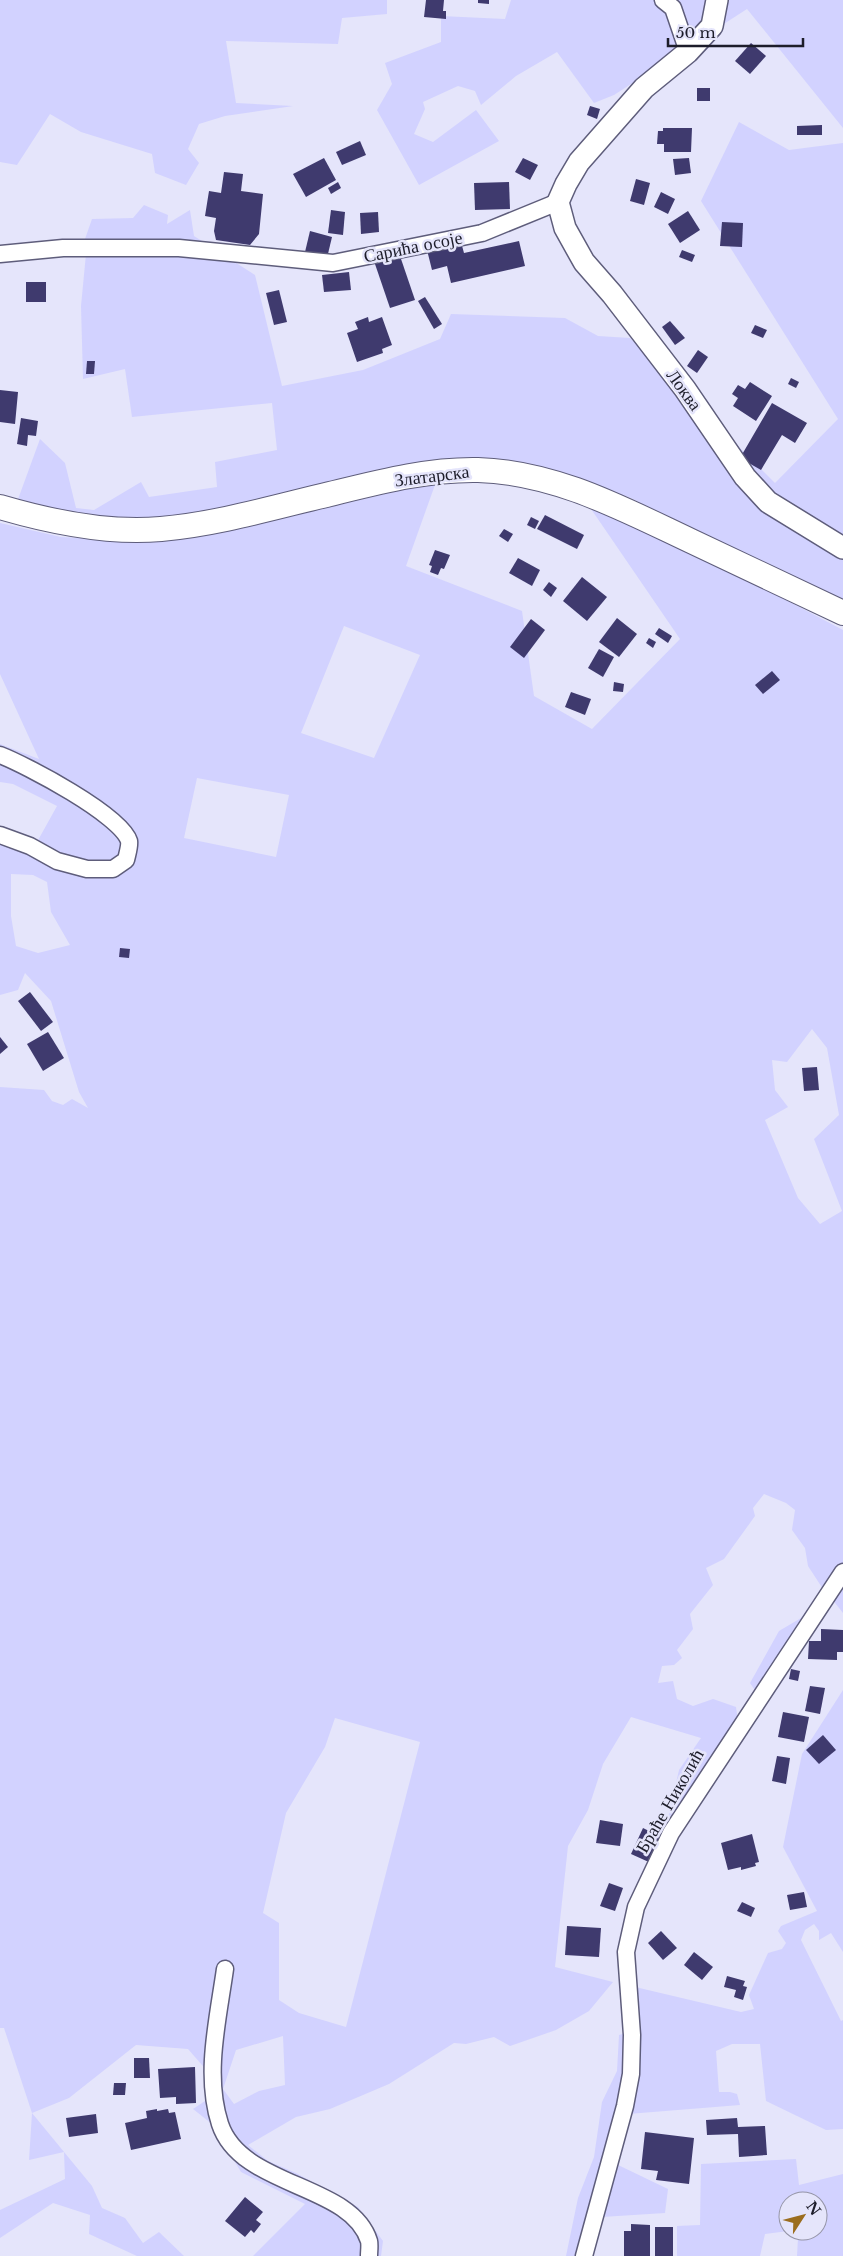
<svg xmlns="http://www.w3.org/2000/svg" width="843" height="2256" viewBox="0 0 843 2256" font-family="'Libre Baskerville',serif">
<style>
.green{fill:#d2d2ff;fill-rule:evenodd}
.building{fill:#3f3a6e}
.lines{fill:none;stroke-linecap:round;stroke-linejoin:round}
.minor-casing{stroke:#5e5d7b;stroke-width:19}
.tertiary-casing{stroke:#5e5d7b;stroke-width:24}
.secondary-casing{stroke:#5e5d7b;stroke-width:26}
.minor{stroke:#fff;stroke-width:16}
.tertiary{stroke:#fff;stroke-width:21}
.secondary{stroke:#fff;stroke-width:24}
.labels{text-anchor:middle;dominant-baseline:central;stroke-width:5;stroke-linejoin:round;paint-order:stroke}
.street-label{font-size:18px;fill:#1d1d2a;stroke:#e5e5fb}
</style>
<rect width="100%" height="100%" fill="#e5e5fb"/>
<g class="green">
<polygon points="0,0 387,0 387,14 342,18 338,44 226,41 236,103 293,106 225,116 199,124 188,149 199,163 186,185 155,173 152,154 81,132 50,114 17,165 0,162"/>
<polygon points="511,0 843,0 843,128 747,9 614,95 594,103 557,52 516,76 481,105 475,91 458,86 423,102 425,109 414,134 433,142 476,110 499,141 419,185 377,110 392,84 385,63 441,42 441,16 505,19"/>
<polygon points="739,122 789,150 843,143 843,606 631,498 582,480 525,467 189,518 113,520 17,502 40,439 65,463 76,508 94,510 141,482 149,497 217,487 215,462 277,450 272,403 132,417 125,369 83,379 81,306 86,254 6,245 85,239 92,219 133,218 144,205 168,215 167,224 190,210 194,236 255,275 282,386 363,370 440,339 451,314 565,318 598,336 630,338 775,483 838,419 701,201"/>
<path d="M436 482 406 566 522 611 534 696 592 729 680 639 589 506 699 554 843 630V1613L832 1599 763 1702 750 1683 779 1631 801 1618 823 1589 808 1566 805 1548 792 1530 795 1510 786 1503 764 1494 753 1508 755 1516 724 1559 706 1568 713 1585 690 1614 693 1629 677 1650 682 1658 674 1665 662 1666 658 1683 673 1681 677 1699 693 1706 713 1699 736 1707 740 1736 713 1776 668 1818 679 1770 701 1738 631 1717 603 1764 588 1810 568 1846 555 1967 613 1982 589 2011 556 2030 510 2046 494 2037 466 2044 454 2043 389 2084 330 2109 296 2117 248 2145 268 2161 296 2173 358 2207 383 2241 381 2256H253L305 2204 241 2172 212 2124 193 2109 223 2089 188 2049 136 2045 69 2098 32 2113 92 2186 102 2208 125 2218 143 2243 159 2232 184 2256H137L89 2234 90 2215 53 2203 0 2238V2210L65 2179 64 2152 29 2160 32 2113 4 2028H0V1087L44 1090 52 1101 63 1105 72 1099 88 1108 79 1092 51 1001 25 973 18 990 0 995V827L37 842 57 806 13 784 0 782V744L39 759 0 674V523L61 537 152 542 240 528ZM344 626 420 655 374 758 301 733ZM197 778 289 795 276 857 184 838ZM11 874 33 875 47 882 51 912 70 945 38 953 16 946 11 916ZM812 1029 827 1048 839 1115 814 1139 842 1211 820 1224 798 1198 765 1120 788 1107 775 1090 772 1060 787 1062ZM335 1718 420 1742 346 2027 299 2013 279 2000V1923L263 1913 286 1813 325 1747ZM283 2036 285 2085 259 2091 234 2104 223 2089 236 2050Z"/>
<polygon points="843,1690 843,1952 831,1933 819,1940 819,1931 814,1924 805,1930 801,1940 841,2021 843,2020 843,2129 826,2130 766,2101 760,2044 732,2044 716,2051 719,2092 730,2092 737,2094 740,2105 628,2114 616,2164 668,2189 665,2213 602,2217 592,2256 566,2256 578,2198 594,2157 602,2102 617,2071 619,2035 626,2033 631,1986 741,2012 754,2009 749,1995 768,1953 782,1949 786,1943 778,1931 781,1926 817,1911 783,1847 802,1754"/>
<polygon points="796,2159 799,2185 843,2174 843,2256 797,2256 798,2238 791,2231 818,2231 818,2201 788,2201 788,2231 765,2234 760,2256 677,2256 677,2226 700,2225 701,2164"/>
</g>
<g class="building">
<polygon points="426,0 444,0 443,11 446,11 446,19 424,17"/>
<polygon points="478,0 489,0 489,4 478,3"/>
<polygon points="751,43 766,56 750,74 735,61"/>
<rect x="697" y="88" width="13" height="13"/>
<polygon points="590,106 600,109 597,119 587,115"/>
<polygon points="822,125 822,135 797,135 797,126"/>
<polygon points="663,128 692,128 691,152 664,152 664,144 657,144 658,131 663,131"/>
<polygon points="360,141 366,155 342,165 336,152"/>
<polygon points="324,158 336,180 306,197 293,174"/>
<polygon points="523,158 538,165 530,180 515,172"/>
<polygon points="689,158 691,173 675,175 673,159"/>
<polygon points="224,172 243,174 241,191 263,194 259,234 250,245 216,240 214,231 216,218 205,216 209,191 221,193"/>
<polygon points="636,179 650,183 644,205 630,201"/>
<polygon points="338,182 341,188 331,194 328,188"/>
<polygon points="509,182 510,209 475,210 474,183"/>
<polygon points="661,192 675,199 668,214 654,207"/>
<polygon points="331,210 345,212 343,235 328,233"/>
<polygon points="688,211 700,230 680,243 668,224"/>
<polygon points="378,212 379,232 361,234 360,213"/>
<polygon points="722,222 743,223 742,247 720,246"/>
<polygon points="310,231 332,237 327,258 305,252"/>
<polygon points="519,241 525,266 451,283 447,266 432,270 427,250 461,242 464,253"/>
<polygon points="682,250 695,255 692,262 679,257"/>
<polygon points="400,256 415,300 390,308 375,264"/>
<polygon points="349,272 351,290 324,292 322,275"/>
<rect x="26" y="282" width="20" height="20"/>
<polygon points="279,290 287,322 274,325 266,293"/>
<polygon points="425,297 442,324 434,329 418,301"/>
<polygon points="368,317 369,322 382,317 392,345 382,349 383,353 357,362 347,333 358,329 355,322"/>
<polygon points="670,321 685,338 675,345 662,327"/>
<polygon points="755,325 767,330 763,338 751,333"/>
<polygon points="698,350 708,357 697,373 687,366"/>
<polygon points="87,361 95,361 94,374 86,374"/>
<polygon points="791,378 799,382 796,388 788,384"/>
<polygon points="750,382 772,396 756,421 733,406 738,398 732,394 738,385 745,389"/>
<polygon points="0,390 18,392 15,424 0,422"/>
<polygon points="772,403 807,423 795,443 782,435 761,470 740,458"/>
<polygon points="21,418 38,421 36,436 28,435 27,446 17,444"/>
<polygon points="545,515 584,535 577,549 537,529"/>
<polygon points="531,517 539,521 535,529 527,525"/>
<polygon points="504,529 513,534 508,542 499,536"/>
<polygon points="435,550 450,555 444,569 441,568 438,575 430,572 432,566 429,565"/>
<polygon points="518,558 540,570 532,586 509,573"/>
<polygon points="582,577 607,597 587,621 563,601"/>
<polygon points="549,582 557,588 551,597 543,590"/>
<polygon points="617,618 637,634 619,657 599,642"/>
<polygon points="531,619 545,630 524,658 510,647"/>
<polygon points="659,628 672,636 668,643 655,634"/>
<polygon points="649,638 656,642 653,648 646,643"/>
<polygon points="599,649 614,657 603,677 588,668"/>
<polygon points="772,671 780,680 763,694 755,685"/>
<polygon points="614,682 624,684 623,692 613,691"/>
<polygon points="571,692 591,699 585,715 565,707"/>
<polygon points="120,948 130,949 129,958 119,957"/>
<polygon points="30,992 53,1022 41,1031 18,1001"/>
<polygon points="48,1032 64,1058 43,1071 27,1044"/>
<polygon points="0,1037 8,1047 0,1054"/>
<polygon points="817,1067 819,1090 804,1091 802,1068"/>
<polygon points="821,1629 843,1630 843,1652 837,1652 837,1660 808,1659 809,1641 821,1641"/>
<polygon points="791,1669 800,1671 798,1681 789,1679"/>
<polygon points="810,1686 825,1688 820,1714 805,1711"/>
<polygon points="783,1712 809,1717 804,1742 778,1737"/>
<polygon points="823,1735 836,1750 819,1764 806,1750"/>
<polygon points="777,1756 790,1758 786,1784 772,1781"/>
<polygon points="600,1820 623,1824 620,1846 596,1843"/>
<polygon points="643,1828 663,1838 651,1863 631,1854"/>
<polygon points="752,1834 759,1862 755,1863 756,1866 741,1870 741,1867 728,1870 721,1843"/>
<polygon points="609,1883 623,1888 615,1911 600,1906"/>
<polygon points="804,1892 807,1907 790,1910 787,1895"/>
<polygon points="742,1902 755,1908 751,1917 737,1911"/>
<polygon points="567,1926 601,1928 599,1957 565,1955"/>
<polygon points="661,1931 677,1948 663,1960 648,1943"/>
<polygon points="694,1952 713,1967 702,1980 684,1965"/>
<polygon points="727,1976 745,1981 743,1986 747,1987 743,2000 734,1997 736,1990 724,1987"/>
<polygon points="134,2058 149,2058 150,2078 134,2078"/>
<polygon points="195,2067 196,2103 176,2104 176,2097 160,2098 158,2069"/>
<polygon points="114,2083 126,2083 125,2095 113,2095"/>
<polygon points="157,2109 157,2111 168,2109 169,2113 175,2112 181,2139 131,2150 125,2123 147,2118 146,2111"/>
<polygon points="96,2114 98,2133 69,2137 66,2118"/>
<polygon points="737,2118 738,2127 765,2126 767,2155 739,2157 738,2134 707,2135 706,2120"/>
<polygon points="645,2132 694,2138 689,2184 656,2180 658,2171 641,2169"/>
<polygon points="245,2197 263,2212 256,2220 261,2224 254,2233 251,2230 245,2237 225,2221"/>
<polygon points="631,2224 650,2225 650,2256 624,2256 624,2231 631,2231"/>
<rect x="655" y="2227" width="18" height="29"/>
</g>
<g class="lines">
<g class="minor-casing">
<g id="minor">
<polyline points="663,0 673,8 688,52"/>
<polyline points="0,254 63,248 179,248 333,263 482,233 558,202"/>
<path d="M0 755C26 765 121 815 129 841 130 846 127 855 126 860L113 869H87L57 861 30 846 0 835"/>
<path d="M225 1969C218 2019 204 2075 220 2124 241 2188 351 2183 369 2241 370 2245 369 2251 369 2256"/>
<polyline points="584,2256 625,2106 631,2074 632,2035 626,1952 636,1907 671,1833 843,1572"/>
</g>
</g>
<g class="tertiary-casing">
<polyline id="tertiary" points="717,0 712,26 688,52 644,88 579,162 566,184 558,202 565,228 584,262 612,294 685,389 745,477 768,502 843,548"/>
</g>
<g class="secondary-casing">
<path id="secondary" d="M0 507C51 522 108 534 161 529 218 524 275 507 330 494 379 482 428 469 478 470 555 472 623 509 691 541 741 565 792 589 843 613"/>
</g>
<use href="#minor" class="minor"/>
<use href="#tertiary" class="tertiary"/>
<use href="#secondary" class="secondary"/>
</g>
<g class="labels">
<g class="street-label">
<text transform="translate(413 247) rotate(-11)">Сарића осоје</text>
<text transform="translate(684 390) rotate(54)">Локва</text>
<text transform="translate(432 476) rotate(-7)">Златарска</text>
<text transform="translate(670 1801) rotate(-60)">Браће Николић</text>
</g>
</g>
<g transform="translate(803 2216) rotate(54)"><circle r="24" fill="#e5e5fb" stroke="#9595a7"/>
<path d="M0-4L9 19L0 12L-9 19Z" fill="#9b6d1e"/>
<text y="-8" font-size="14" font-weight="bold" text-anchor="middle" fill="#1d1d2a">N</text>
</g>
<path d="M668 38v8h135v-8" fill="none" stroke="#1d1d2a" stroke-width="2.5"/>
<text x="676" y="38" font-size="15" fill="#1d1d2a" stroke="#e5e5fb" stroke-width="4" paint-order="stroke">50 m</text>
</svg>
